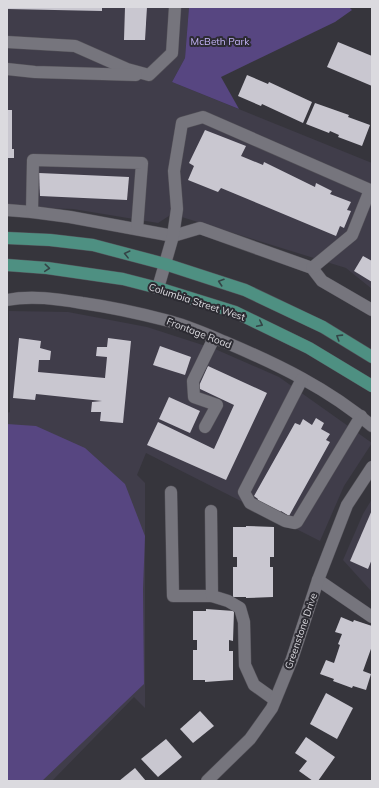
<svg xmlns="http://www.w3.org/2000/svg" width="379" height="788" viewBox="0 0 379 788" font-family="Mulish,sans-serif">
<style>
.built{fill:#403d4a}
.green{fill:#574681}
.building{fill:#c9c7d0}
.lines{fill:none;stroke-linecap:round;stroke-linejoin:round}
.minor-casing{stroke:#535158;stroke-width:13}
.major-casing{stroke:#535158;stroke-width:13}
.minor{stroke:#76757d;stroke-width:12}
.major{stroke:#4e9082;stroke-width:12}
.oneway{stroke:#344446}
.labels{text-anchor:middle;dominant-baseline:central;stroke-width:4;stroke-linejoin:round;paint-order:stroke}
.park-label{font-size:10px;fill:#c4b4f7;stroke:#2c2b32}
.street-label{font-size:10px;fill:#dbdadf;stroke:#2c2b32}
</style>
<rect width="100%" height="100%" fill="#36353c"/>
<g class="built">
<polygon points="7,7 189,7 185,58 172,82 372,163 372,289 346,268 172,214 158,223 73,209 7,207"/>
<polygon points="9,311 68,312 147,327 215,349 279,377 372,443 344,486 320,541 146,453 137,475 145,483 145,708 134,697 52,781 7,781 7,413 10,412"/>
<polygon points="372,499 372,592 343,560 363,514"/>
</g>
<g class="green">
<polygon points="189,7 349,7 352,10 335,22 221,77 239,109 172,82 185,58"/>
<polygon points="7,424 36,426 85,448 125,484 145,536 143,589 144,684 42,781 7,781"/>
</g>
<g class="building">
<polygon points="7,7 102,7 102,11 7,9"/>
<polygon points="125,7 147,7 145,40 124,40"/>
<polygon points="338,42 372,56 372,86 327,67"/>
<polygon points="247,75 268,84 269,82 312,102 303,123 262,104 261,106 238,96"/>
<polygon points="315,103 349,115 348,117 370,125 362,146 338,137 339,135 330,131 329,133 306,124"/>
<polygon points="7,110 12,110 12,149 14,149 14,158 7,158"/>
<polygon points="205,130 246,146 241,156 263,165 264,162 315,187 316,183 332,191 330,194 351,202 347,210 351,211 344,228 340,226 336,236 221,188 218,192 188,180 194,166 189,163"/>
<polygon points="39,173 129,177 127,200 40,196"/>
<polygon points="363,256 372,261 372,282 354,271"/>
<polygon points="19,338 41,341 40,348 51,351 50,360 39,360 38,372 105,378 107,357 96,356 97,347 107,347 108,338 131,341 123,423 100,421 101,412 91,412 92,402 102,401 36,394 35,400 13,398"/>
<polygon points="160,346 191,357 185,375 153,365"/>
<polygon points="208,366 267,393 226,480 147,445 158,422 214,449 234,405 198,388"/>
<polygon points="169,397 200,411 190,433 159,419"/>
<polygon points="316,418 324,423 321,429 330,434 326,440 330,442 289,516 281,511 279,514 257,501 258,499 254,496 295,423 300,425 303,419 312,425"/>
<polygon points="372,510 372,559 368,569 350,561"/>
<polygon points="246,526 274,527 274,557 270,557 270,567 273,567 273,597 246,598 246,597 233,597 233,567 237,567 237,557 233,557 233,527 246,527"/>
<polygon points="206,609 234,611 233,641 229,640 229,651 233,651 233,680 205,682 205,680 193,680 193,650 197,650 197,640 193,640 193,611 206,611"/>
<polygon points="341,617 353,622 354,620 372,626 372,646 363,671 371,674 366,690 353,686 352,688 333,681 334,679 320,674 326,660 334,663 340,645 338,644 342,634 335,632"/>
<polygon points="326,693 353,708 337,739 310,724"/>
<polygon points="200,711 214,726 193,743 180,729"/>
<polygon points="306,737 335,757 318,781 313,781 299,771 307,761 295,753"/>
<polygon points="166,739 182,757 158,777 141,759"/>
<polygon points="135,768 146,781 119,781"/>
</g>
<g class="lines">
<g class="minor-casing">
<g id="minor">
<polyline points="7,42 75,46 127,69 149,75 172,53 175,7"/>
<polyline points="7,69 35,72 136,75"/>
<polyline points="7,210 32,212 70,217 173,236 200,228 312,268 322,281 372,310"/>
<polyline points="32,212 33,160 142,163 137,229"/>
<polyline points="158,288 173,236 177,209 174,171 182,123 203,117 370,190 352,235 312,268"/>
<path d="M7 300C31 295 58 299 82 303 110 307 138 313 165 320 186 325 206 334 225 342 277 364 329 389 372 426"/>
<polyline points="302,379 244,492 250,503 285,521 295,523 297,522 361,416"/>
<polyline points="205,427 217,405 194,397 193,381 214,338"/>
<polyline points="171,492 173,596 212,596"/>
<polyline points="211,511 212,596 228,601 240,608 244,622 245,665 254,685 275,700"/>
<polyline points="318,580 372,617"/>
<polyline points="207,781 250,739 272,708 292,659 318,580 347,505 372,467"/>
</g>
</g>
<g class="major-casing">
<g id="major">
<polyline points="7,238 50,240 93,245 165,264 245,290 323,327 372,357"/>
<polyline points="7,265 47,268 123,279 158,288 235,312 309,348 372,386"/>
</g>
</g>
<use href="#minor" class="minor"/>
<use href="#major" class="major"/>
</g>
<defs><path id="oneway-chevron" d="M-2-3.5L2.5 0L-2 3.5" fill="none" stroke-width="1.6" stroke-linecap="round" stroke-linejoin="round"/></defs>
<g class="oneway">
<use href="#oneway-chevron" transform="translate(127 254) rotate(-166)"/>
<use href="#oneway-chevron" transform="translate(47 268) rotate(5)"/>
<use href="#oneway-chevron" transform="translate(221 282) rotate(-162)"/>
<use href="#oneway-chevron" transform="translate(260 324) rotate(26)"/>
<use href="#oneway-chevron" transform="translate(339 337) rotate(-148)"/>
</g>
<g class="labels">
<g class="park-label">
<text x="220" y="41">McBeth Park</text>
</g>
<g class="street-label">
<text transform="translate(197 302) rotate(18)">Columbia Street West</text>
<text transform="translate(199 333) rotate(21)">Frontage Road</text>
<text transform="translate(301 631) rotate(-71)">Greenstone Drive</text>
</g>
</g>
<rect width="379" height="788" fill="none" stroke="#dbdadf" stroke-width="16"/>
</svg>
